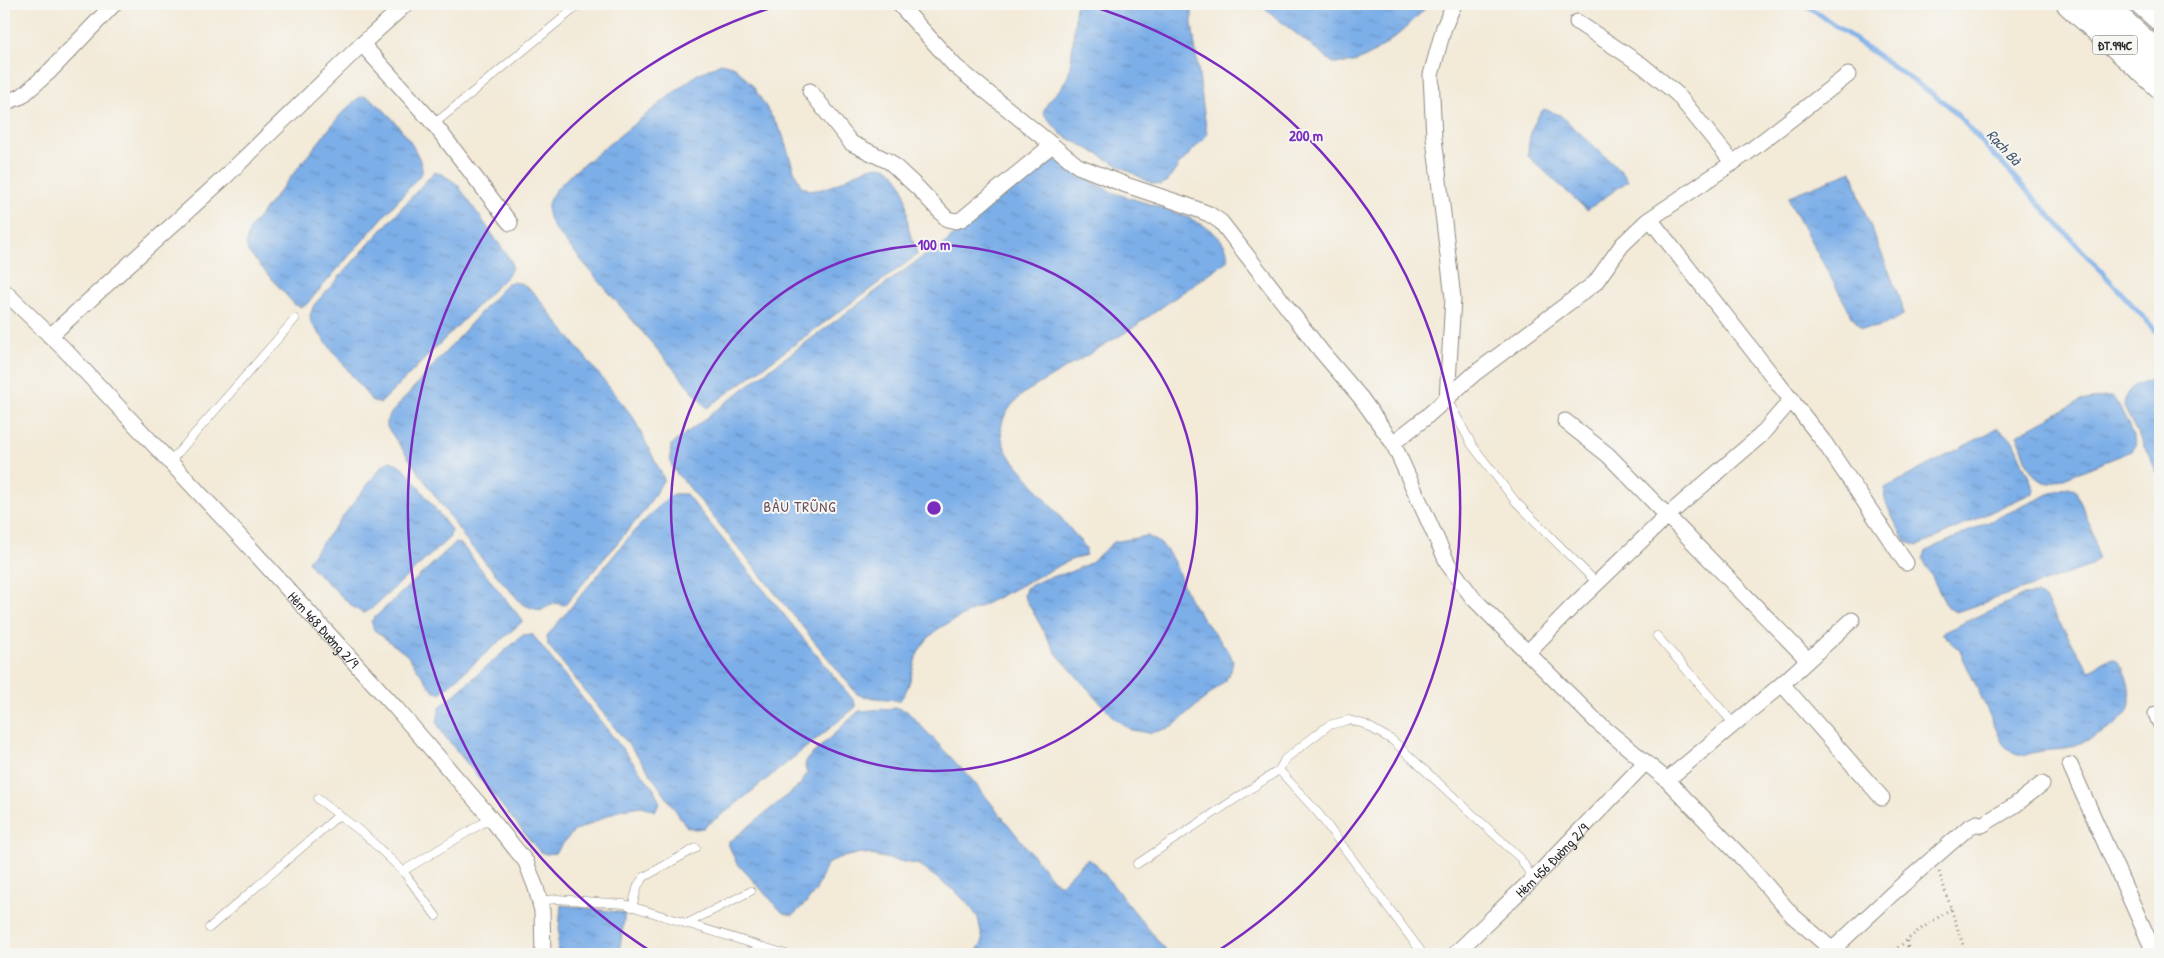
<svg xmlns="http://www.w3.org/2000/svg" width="2164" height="958" viewBox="0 0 2164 958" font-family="'Patrick Hand',sans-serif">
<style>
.water{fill:url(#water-ripples);stroke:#546c8a}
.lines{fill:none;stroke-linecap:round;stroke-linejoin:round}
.stream{stroke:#7caee8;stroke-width:5}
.service-casing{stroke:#8f8a82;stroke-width:9}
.minor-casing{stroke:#8f8a82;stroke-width:17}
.primary-casing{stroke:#8f8a82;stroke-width:26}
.path{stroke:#8f8a82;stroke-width:3;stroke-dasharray:1 4;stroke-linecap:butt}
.service{stroke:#fff;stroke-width:8}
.minor{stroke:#fff;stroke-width:15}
.primary{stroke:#fff;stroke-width:24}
.ring{fill:none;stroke:#7b2cbf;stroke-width:2.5}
.labels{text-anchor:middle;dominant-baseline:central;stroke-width:4;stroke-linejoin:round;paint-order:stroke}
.shield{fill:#f6f6f2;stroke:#686867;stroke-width:1}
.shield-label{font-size:12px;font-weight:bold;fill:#2b2b2b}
.street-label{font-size:14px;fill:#2b2b2b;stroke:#f6f6f2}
.water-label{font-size:15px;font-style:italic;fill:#47596d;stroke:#f6f6f2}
.neighbourhood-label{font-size:15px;letter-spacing:1px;fill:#694f5b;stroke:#f6f6f2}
.centre{fill:#7b2cbf;stroke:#f6f6f2;stroke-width:2.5}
.ring-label{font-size:15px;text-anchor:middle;font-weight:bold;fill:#7b2cbf;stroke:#f6f6f2;stroke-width:4;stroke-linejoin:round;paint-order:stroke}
</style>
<defs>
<pattern id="water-ripples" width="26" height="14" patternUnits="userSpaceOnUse" patternTransform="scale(1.25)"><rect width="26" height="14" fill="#7caee8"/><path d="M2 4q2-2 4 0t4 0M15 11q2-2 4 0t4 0" fill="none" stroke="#668ebc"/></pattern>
</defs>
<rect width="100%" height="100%" fill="#f6f6f2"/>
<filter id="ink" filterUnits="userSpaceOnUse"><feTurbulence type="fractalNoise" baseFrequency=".02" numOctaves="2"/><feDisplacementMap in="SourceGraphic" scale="10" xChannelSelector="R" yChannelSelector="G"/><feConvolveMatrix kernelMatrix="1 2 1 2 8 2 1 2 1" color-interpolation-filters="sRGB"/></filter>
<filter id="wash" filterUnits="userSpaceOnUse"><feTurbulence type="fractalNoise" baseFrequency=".0096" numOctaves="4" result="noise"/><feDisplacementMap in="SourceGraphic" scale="20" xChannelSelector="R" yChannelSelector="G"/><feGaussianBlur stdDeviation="1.12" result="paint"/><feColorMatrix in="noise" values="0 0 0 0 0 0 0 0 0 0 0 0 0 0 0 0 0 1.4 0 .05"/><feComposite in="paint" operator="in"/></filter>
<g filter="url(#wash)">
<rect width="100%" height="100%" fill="#f3ead8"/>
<g class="water">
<path d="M1076 4H1194L1192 7V24L1207 135 1178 166 1168 181 1160 185 1151 183 1061 134 1043 113C1048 97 1060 93 1067 78 1073 64 1074 21 1076 4Z"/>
<path d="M1259 4H1429C1414 22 1379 54 1356 61 1349 64 1341 63 1333 63Z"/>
<path d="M721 63 735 67 753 86 782 133 793 168 801 186C806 188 811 191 816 190 846 188 884 139 903 188 908 202 906 216 909 230 911 239 916 245 917 255L707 408 554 228C539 203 553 193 570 175L696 75Z"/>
<path d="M365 96C383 103 425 153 422 173L306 305 301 307 295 305 248 252 246 243 250 228 341 114 358 98Z"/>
<path d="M1544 109 1560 115 1622 172 1628 181 1587 210 1528 156C1528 140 1532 120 1544 109Z"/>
<path d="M1051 158C1072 165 1088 181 1108 190 1140 205 1229 217 1228 260L1131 329 1024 393C1003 411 994 429 1008 454L1086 548V555L1068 561 943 626C931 634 921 644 916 658 911 673 910 690 899 701 885 697 870 700 857 694L685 482C671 469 669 465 671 445L755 380 921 258 942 246 1012 182 1042 159Z"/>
<path d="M1852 171 1862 205 1902 304 1903 315C1890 323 1877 330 1861 328L1853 318 1790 203 1789 196Z"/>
<polygon points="434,172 442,174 457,184 511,261 512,268 508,275 381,403 372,401 311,323 310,315 314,305"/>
<polygon points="514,282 523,284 534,293 633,417 664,479 645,510 565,605 554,603 540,611 522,604 469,544 387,427 387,420 392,412 507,283"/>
<path d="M2148 381 2155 384 2160 391V478L2124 407C2124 392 2133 384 2148 381Z"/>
<path d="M2105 397H2113C2123 411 2131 429 2136 445L2132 451 2051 483C2027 482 2026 452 2017 435L2080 401Z"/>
<path d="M1998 428 2013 441 2034 489 2032 493 1918 546 1906 542C1899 528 1881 502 1885 488Z"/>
<polygon points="390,461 398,464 406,470 451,530 450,537 370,610 363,613 353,607 313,569 308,561 383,465"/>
<polygon points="2068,487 2075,489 2093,533 2098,558 2091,566 1956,612 1947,607 1923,559 1926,551 2051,493"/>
<polygon points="674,494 686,494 854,701 856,707 731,808 703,828 695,829 687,827 640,759 548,645 547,636 635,530 668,497"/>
<path d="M1147 536C1178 548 1177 581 1193 605 1204 621 1217 636 1229 652L1233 661 1231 671 1225 681 1172 727 1151 733 1131 730 1114 718 1056 653 1024 596 1026 588 1044 579 1070 572 1090 563 1114 542Z"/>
<polygon points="455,543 461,544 523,621 440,693 434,692 407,655 374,630 371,621"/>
<path d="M2037 594 2045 599 2089 671C2095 668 2105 658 2113 659 2126 662 2134 699 2128 710 2119 728 2085 742 2067 748 2058 751 2046 749 2037 752 2030 753 2024 756 2018 755 2012 754 2007 748 2003 744L1959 649 1942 633 2024 595Z"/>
<polygon points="532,634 654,789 660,803 655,811 642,806 621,809 573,832 555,853 546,854 539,851 443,734 437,723 440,707 523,635"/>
<polygon points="897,708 907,711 974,782 1052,879 1060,885 1087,859 1095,863 1168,953 1167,954 975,954 983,941 978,918 970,906 956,892 919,865 861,853 838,858 827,864 816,890 807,902 793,915 783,913 736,862 728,843 800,785 807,773 805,767 806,760 859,711"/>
<polygon points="561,905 625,913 619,954 557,954"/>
</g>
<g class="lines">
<polyline class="stream" points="1805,4 1949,106 2160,335"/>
</g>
</g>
<g filter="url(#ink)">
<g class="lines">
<g class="service-casing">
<g id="service">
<polyline points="434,124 580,4"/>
<polyline points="1447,399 1472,445 1516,502 1597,583"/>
<polyline points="170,462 295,319"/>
<polyline points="1657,636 1734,724"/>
<polyline points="1279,770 1318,813 1423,954"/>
<polyline points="318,799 364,834 403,871 436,916"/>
<polyline points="1137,864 1279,770 1285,759 1329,725 1349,720 1364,724 1392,740 1520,858 1533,879"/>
<polyline points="403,871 491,818"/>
<polyline points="539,901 557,899 624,904 786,954"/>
<polyline points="632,907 638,885 644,877 696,848"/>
<polyline points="686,924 751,891"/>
<polyline points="209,928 339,815"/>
</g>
</g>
<g class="minor-casing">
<g id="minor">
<polyline points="899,4 955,66 1078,166 1126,185 1183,204 1209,214 1221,222 1321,351 1361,398 1393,443 1448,564 1473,598 1598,723 1667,780 1744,860 1793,916 1837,954"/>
<polyline points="1577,22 1642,65 1677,94 1733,163"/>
<polyline points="362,44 434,124 510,223"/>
<polyline points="810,91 851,143 890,162 918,188 947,219 956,221 962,219 1052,145"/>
<polyline points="4,103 22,96 48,73 114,4"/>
<polyline points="1650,219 1824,442 1906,563"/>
<path id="s1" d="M4 291 64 349 233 529 395 707 484 810 526 862 536 888 542 911 543 954"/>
<polyline points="50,336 224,178 362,44 406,4"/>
<polyline points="1447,399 1453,298 1434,138 1431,75 1444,27 1454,4"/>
<polyline points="1565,421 1608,455 1808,660"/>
<polyline points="1393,443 1425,418 1474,374 1595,283 1622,245 1647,221 1747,153 1848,75"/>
<polyline points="1527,653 1570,609 1667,516 1760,436 1792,399"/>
<polyline points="1782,684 1882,798"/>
<polyline points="2156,714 2160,723"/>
<polyline points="2070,765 2155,954"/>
<polyline points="1667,780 1782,684 1852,620"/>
<polyline points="1832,950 1892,894 1969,827 1977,823 1982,825 2015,805 2042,784"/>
<path id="s2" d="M1455 954 1543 869 1645 763"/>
</g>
</g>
<g class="primary-casing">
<g id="primary">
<polyline points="2069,4 2160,86"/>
<polyline points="2103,4 2160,55"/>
<polyline points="2143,4 2160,19"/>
</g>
</g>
<g class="path">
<polyline points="1939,872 1966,954"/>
<polyline points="1907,941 1909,954"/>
<polyline points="1890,954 1918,931 1952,908"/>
</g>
<use href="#service" class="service"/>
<use href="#minor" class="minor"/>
<use href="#primary" class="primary"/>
</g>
</g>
<g class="ring">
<circle cx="934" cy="508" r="263"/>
<path d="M655 954A526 526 0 0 1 780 5M1088 5A526 526 0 0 1 1213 954"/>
</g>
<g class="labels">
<rect class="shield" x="2092.5" y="35.5" width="45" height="19" rx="4"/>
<g class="shield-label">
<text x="2115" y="45">ĐT.994C</text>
</g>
<g class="street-label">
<text stroke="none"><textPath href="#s1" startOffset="466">Hẻm 468 Đường 2/9</textPath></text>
<text stroke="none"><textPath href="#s2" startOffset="135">Hẻm 456 Đường 2/9</textPath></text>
</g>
<g class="water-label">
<text transform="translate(2004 147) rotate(47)">Rạch Bà</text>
</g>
<g class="neighbourhood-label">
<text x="800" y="506">BÀU TRŨNG</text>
</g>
</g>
<circle cx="934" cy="508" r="8" class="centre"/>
<g class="ring-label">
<text x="1306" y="141">200 m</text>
<text x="934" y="250">100 m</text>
</g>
<rect width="2164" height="958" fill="none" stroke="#f6f6f2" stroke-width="20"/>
</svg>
